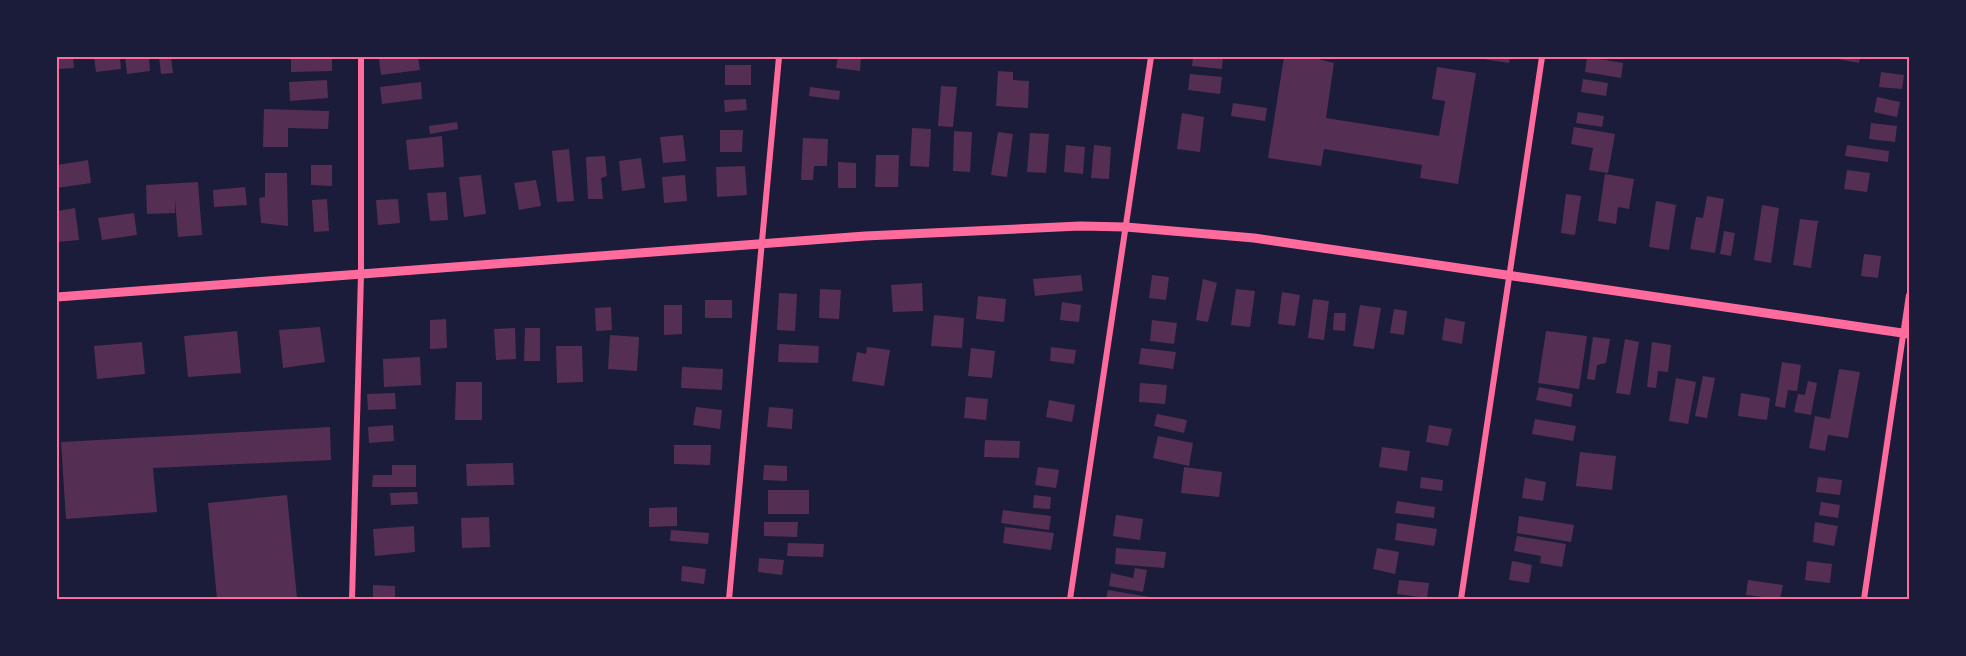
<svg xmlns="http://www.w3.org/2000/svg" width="1966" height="656" viewBox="0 0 1966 656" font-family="Georgia,serif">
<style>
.building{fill:#542f53}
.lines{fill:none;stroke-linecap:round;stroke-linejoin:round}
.minor{stroke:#ff6b9d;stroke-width:6}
.tertiary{stroke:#ff6b9d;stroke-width:9}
.neatline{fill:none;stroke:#ff6b9d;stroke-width:2}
</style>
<rect width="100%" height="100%" fill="#1b1b3a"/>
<g class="building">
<polygon points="57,57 73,57 74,68 57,69"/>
<polygon points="94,57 120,57 121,69 96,72"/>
<polygon points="125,57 149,57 150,71 127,74"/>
<polygon points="159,57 171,57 173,73 161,74"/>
<polygon points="291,57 332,57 332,71 291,72"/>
<polygon points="396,57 418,57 420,70 381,75 379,59"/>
<polygon points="838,57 861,57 860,71 836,68"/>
<polygon points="1193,57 1223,57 1222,69 1192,66"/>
<polygon points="1284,57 1311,57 1334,63 1326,118 1439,136 1445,101 1432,99 1437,67 1476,73 1458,184 1420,178 1422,165 1324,149 1321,166 1268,158"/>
<polygon points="1470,57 1510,57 1509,63"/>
<polygon points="1587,57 1623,63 1621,78 1585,72"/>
<polygon points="1827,57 1860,57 1859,63"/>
<rect x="725" y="65" width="26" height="20"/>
<polygon points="998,71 1013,72 1013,80 1029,81 1028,108 996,106"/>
<polygon points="1881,72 1904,75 1902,89 1879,87"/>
<polygon points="1190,74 1222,77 1220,94 1188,90"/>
<polygon points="1583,79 1608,83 1606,96 1581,92"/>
<polygon points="327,80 328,98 290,101 289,82"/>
<polygon points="421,82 422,99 382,104 380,87"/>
<polygon points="941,86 957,87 953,127 938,126"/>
<polygon points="810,87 840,91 839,100 809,96"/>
<polygon points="1877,97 1900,102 1897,117 1874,112"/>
<polygon points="746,99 747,110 725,112 724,100"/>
<polygon points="1233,103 1267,108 1265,121 1231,116"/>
<polygon points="264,109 329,111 328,129 288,128 288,147 263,147"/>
<polygon points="1578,112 1604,116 1602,127 1576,123"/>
<polygon points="1182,113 1204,117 1200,152 1177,149"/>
<polygon points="457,122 458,129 430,134 429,126"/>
<polygon points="1871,123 1897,126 1895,142 1869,139"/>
<polygon points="1574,127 1615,134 1608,173 1589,170 1593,148 1571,144"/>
<polygon points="912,128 931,129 929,167 910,166"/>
<polygon points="720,130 743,130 742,152 720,152"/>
<polygon points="954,131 972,132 970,172 953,171"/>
<polygon points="998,132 1013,134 1007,177 991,175"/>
<polygon points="1030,133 1049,134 1046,173 1027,172"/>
<polygon points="683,135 686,161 663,163 660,137"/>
<polygon points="442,136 444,167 409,170 406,140"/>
<polygon points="803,138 828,139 827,166 814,166 813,180 801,180"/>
<polygon points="1066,145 1085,147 1083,174 1064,172"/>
<polygon points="1094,145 1111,147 1109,179 1091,178"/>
<polygon points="1847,145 1889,151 1888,162 1845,156"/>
<polygon points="569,149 574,201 557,202 552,151"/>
<polygon points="876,155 899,155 898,187 875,187"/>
<polygon points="605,156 607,176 601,178 603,199 588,199 586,157"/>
<polygon points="641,158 645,188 622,191 619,161"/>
<polygon points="88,160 91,183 57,188 57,165"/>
<polygon points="838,162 856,163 856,188 838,188"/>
<polygon points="311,165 332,165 332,186 311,185"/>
<polygon points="745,166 747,195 717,197 716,167"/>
<polygon points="1847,170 1870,173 1867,192 1844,189"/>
<polygon points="265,173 287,173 288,226 261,223 259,198 265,197"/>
<polygon points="1605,174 1634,179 1629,209 1618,207 1616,224 1598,221"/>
<polygon points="481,175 486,214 464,217 459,177"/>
<polygon points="685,175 687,201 664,203 662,177"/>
<polygon points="536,180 541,206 519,210 514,183"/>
<polygon points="198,182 202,235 178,237 175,200 175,213 147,214 146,185"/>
<polygon points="245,187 247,205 214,207 213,190"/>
<polygon points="446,192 448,220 430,221 427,193"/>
<polygon points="1566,194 1581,196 1575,235 1561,233"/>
<polygon points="1707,196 1724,199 1715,253 1690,249 1696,217 1703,218"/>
<polygon points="327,199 329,231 314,232 312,200"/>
<polygon points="398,199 400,223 378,225 376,200"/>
<polygon points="1656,201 1676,205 1669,250 1649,247"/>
<polygon points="1762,205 1779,208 1771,263 1754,260"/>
<polygon points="75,208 79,240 57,242 57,211"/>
<polygon points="134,213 137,235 102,240 98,218"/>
<polygon points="1800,219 1818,221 1811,268 1793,265"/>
<polygon points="1724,231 1735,233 1731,256 1720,254"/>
<polygon points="1864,254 1881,256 1878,278 1861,276"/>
<polygon points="1081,275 1083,291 1035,296 1033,279"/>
<polygon points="1152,275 1169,277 1166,300 1149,298"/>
<polygon points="1203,279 1217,283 1208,322 1196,320"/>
<polygon points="922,283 923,311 893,312 891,285"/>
<polygon points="820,289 841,290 839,319 819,318"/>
<polygon points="1236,289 1255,291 1250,327 1231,325"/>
<polygon points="1282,292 1300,295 1295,326 1278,324"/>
<polygon points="779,293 797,294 795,331 777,330"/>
<polygon points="978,296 1006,299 1004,322 976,319"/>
<polygon points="1313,299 1329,301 1324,340 1308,338"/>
<rect x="705" y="300" width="27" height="18"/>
<polygon points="1062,302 1081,305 1079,322 1060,320"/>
<polygon points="664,305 682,305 682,334 664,335"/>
<polygon points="1360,305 1381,308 1374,349 1353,346"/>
<polygon points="611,307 612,330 596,331 595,308"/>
<polygon points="1394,309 1407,311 1404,335 1390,333"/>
<polygon points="1334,313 1346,313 1345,331 1333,330"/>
<polygon points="934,315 964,318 962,348 931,346"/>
<polygon points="1445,318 1465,322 1462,344 1442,340"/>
<polygon points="446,319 447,348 430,349 430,320"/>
<polygon points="1152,320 1177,323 1174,344 1150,341"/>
<polygon points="320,327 325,362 283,368 279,330"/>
<polygon points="515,328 516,359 496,360 494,329"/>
<polygon points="525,328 540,328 540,361 524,361"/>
<polygon points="237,331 241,373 188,377 184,336"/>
<polygon points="1546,331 1587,336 1579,389 1538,383"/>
<polygon points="610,335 639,337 637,371 608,369"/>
<polygon points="1593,337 1610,339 1606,363 1597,365 1595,380 1587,379"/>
<polygon points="1625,339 1639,342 1630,395 1616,393"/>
<polygon points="142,342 145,374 97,379 94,346"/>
<polygon points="1652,342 1671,345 1668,372 1658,371 1656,388 1647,387"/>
<polygon points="779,344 819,346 818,363 778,362"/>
<polygon points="556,346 582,346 583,382 557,383"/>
<polygon points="867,347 890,350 884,386 852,381 857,352 866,354"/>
<polygon points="1051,347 1076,350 1074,364 1050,361"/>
<polygon points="971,348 995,351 992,378 968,376"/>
<polygon points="1141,348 1176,352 1173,369 1139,364"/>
<polygon points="420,357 421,385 384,387 383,359"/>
<polygon points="1782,362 1801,365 1797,391 1788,390 1785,408 1775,406"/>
<polygon points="682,367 723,369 722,390 681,388"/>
<polygon points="1839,369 1860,372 1848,438 1828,435 1825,451 1809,448 1815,416 1830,419"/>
<polygon points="1703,376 1715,378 1707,418 1695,416"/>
<polygon points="1676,378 1696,382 1688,424 1669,421"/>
<polygon points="1808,381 1817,383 1811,415 1794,412 1798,394 1805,395"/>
<polygon points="456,382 482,382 482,420 455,420"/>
<polygon points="1140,383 1167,385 1165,404 1139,402"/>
<polygon points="1539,387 1573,394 1571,407 1536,400"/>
<polygon points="395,393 396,409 368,410 367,394"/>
<polygon points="1741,393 1770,398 1767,420 1738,416"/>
<polygon points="966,397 988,399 986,420 964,418"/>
<polygon points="1049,400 1075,405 1072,422 1046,417"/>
<polygon points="696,407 722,410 720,429 693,425"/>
<polygon points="769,407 793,409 792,429 767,427"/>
<polygon points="1157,414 1187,420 1184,433 1154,426"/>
<polygon points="1535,419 1576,426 1573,441 1532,434"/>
<polygon points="393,425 394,441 369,443 368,427"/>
<polygon points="1429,425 1452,429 1448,446 1426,442"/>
<polygon points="330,427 331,460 153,468 157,512 66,519 61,442"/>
<polygon points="1158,436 1193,443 1189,466 1153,458"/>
<polygon points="985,440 1020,441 1019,458 984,457"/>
<polygon points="674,445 711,445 710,465 674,464"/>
<polygon points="1382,447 1410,451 1407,471 1379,467"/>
<polygon points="1580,452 1616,456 1612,490 1576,486"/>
<polygon points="513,463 514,485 467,486 466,464"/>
<polygon points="392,465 416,465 416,487 372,487 373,475 392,475"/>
<polygon points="764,465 787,466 787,481 763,480"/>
<polygon points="1038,467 1059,470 1056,488 1035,485"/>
<polygon points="1184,467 1222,472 1219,497 1181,493"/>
<polygon points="1421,477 1443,480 1442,491 1420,488"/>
<polygon points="1818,477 1842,480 1840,495 1816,492"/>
<polygon points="1525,478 1546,482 1543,501 1522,498"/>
<rect x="768" y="490" width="41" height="24"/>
<polygon points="417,492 418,504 391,505 390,493"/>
<polygon points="287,495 297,598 217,599 208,503"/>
<polygon points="1034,495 1051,497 1050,509 1033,508"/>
<polygon points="1397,501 1435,507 1434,518 1395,513"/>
<polygon points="1821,502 1840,505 1838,518 1819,515"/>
<polygon points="677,507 677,526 649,527 649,508"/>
<polygon points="1003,510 1051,516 1049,530 1001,523"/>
<polygon points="1116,515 1143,519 1140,540 1113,536"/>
<polygon points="1519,516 1574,525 1571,542 1517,533"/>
<polygon points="489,517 490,547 462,548 461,518"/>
<polygon points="764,522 798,522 797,537 764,536"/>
<polygon points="1815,522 1838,526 1834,546 1813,542"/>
<polygon points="1397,523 1437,529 1434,546 1395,540"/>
<polygon points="414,526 415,552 375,556 373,529"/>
<polygon points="1005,527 1054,533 1051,550 1003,543"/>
<polygon points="671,530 709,533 708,544 670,541"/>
<polygon points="1517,536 1566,544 1562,567 1540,563 1541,556 1514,551"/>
<polygon points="788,543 824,544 823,557 787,556"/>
<polygon points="1116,548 1166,552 1164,568 1115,564"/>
<polygon points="1377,548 1399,552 1395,574 1373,569"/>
<polygon points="759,558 784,560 782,575 758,572"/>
<polygon points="1512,561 1532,565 1529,583 1509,580"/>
<polygon points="1807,561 1832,564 1830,583 1805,580"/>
<polygon points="682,566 706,569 704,584 681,581"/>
<polygon points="1135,568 1147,570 1143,592 1109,586 1111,573 1133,578"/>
<polygon points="1399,580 1429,583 1427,598 1397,594"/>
<polygon points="1748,580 1783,585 1780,599 1746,595"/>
<polygon points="373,585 395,586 395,598 373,598"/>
<polygon points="1108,590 1155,598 1155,599 1106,599"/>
</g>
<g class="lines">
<g class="minor">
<polyline points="352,599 361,275 361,57"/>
<polyline points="729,599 779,57"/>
<polyline points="1070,599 1151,57"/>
<polyline points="1461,599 1542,57"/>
<polyline points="1864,599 1909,295"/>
</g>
<polyline class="tertiary" points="57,297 865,236 1080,226 1126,227 1254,238 1909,334"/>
</g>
<rect width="1966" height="656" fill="none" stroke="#1b1b3a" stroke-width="117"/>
<rect x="58" y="58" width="1850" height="540" class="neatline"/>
</svg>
